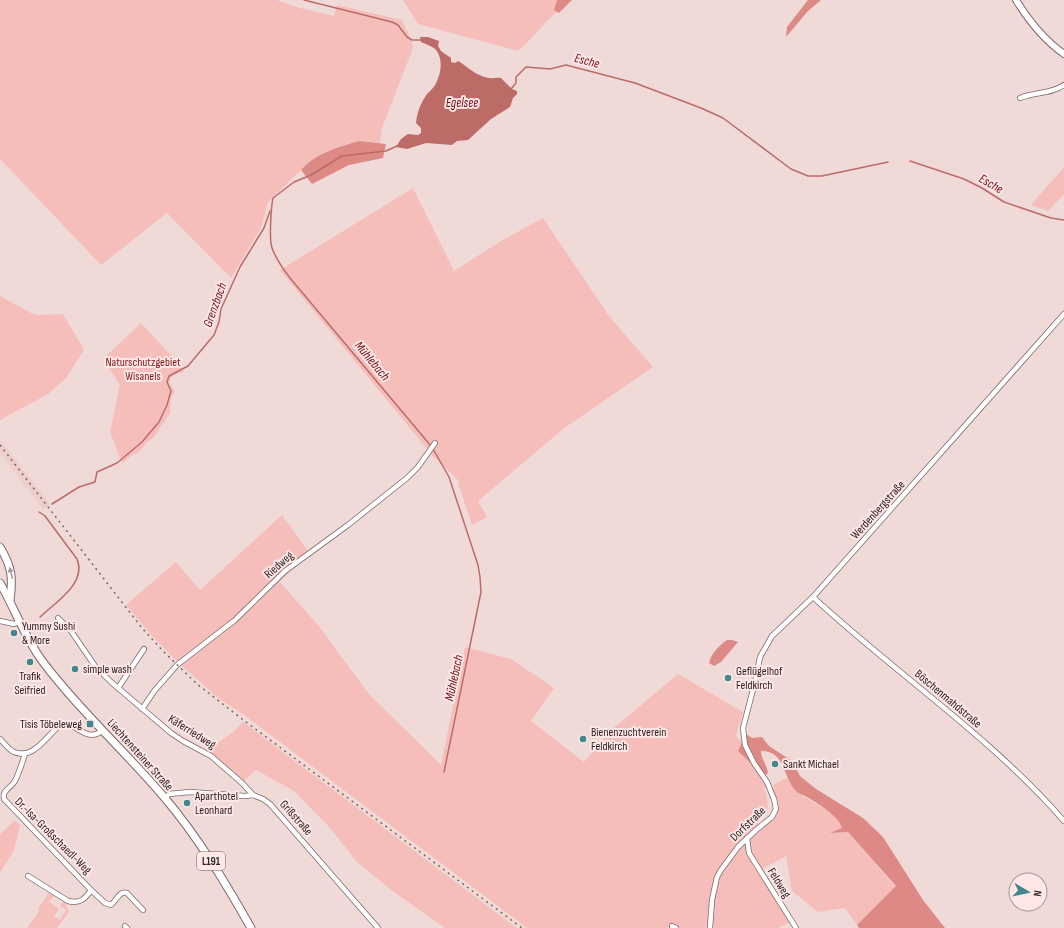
<svg xmlns="http://www.w3.org/2000/svg" width="1064" height="928" viewBox="0 0 1064 928" font-family="'Sofia Sans Condensed',sans-serif">
<style>
.built{fill:#edcecb}
.green{fill:#f6beba}
.forest{fill:#dd8985}
.water{fill:#bc6b67}
.lines{fill:none;stroke-linecap:round;stroke-linejoin:round}
.stream{stroke:#bc6b67;stroke-width:1.5}
.minor-casing{stroke:#7d6968;stroke-width:6}
.tertiary-casing{stroke:#7d6968;stroke-width:8}
.primary-casing{stroke:#7d6968;stroke-width:9}
.minor{stroke:#fff;stroke-width:4.5}
.tertiary{stroke:#fff;stroke-width:6}
.primary{stroke:#fff;stroke-width:7}
.rail{stroke:#746766;stroke-width:1.5;stroke-dasharray:2 4;stroke-linecap:butt}
.oneway{fill:#a09c9c}
.poi-dot{fill:#40878e;stroke:#fee7e5;stroke-width:1.5}
.labels{text-anchor:middle;dominant-baseline:central;stroke-width:4;stroke-linejoin:round;paint-order:stroke}
.shield{fill:#fee7e5;stroke:#6b5e5e;stroke-width:1}
.shield-label{font-size:11px;font-weight:bold;fill:#2c2424}
.park-label{font-size:12px;fill:#811d23;stroke:#fee7e5}
.street-label{font-size:12px;fill:#2c2424;stroke:#fee7e5}
.poi-label{font-size:12px;fill:#2c2424;stroke:#fee7e5;text-anchor:start}
.water-label{font-size:13px;font-style:italic;fill:#740e18;stroke:#fee7e5}
</style>
<rect width="100%" height="100%" fill="#f0dad8"/>
<polygon class="built" points="0,440 51,505 43,509 0,453"/>
<g class="green">
<polygon points="0,0 277,0 296,7 334,16 337,5 402,20 412,42 413,48 382,128 380,143 359,141 326,151 306,165 268,202 261,228 231,278 167,213 101,265 0,159"/>
<polygon points="403,0 557,0 554,10 557,12 547,21 525,45 518,51 418,24"/>
<polygon points="1064,167 1064,194 1048,211 1031,205"/>
<polygon points="413,188 454,271 501,241 543,218 609,316 653,367 563,429 478,501 487,517 472,525 458,483 459,481 432,455 280,270"/>
<polygon points="0,296 31,313 38,315 63,314 84,350 66,378 48,394 0,420"/>
<path d="M141 323 181 366 184 372C176 374 171 374 169 383L175 391 171 398 170 413 154 437 147 442 143 448 136 454 132 455 122 463 110 432 120 385 103 359Z"/>
<path d="M282 515 309 552 280 582 318 625 369 694 441 765 465 647 511 659 554 688 531 721 584 762 609 732 678 674 743 712 736 736 742 743 739 751 764 776 766 787 764 789C766 792 766 795 767 799 769 812 767 813 757 822L759 825 773 817 775 799 773 785 787 778C790 783 794 790 798 793 811 802 838 812 842 828L832 833 848 832 896 887 857 925 845 908 818 912 792 891 786 856 759 871 790 922 778 928H527L244 715 218 698 181 665 152 636 126 605 176 562 200 590Z"/>
<polygon points="243,722 517,928 445,928 391,890 356,861 331,829 294,791 256,770 243,782 207,750 232,733"/>
<polygon points="15,820 20,825 14,850 0,873 0,834"/>
<polygon points="50,891 55,895 49,902 59,909 54,916 60,920 66,910 60,906 64,900 69,912 57,928 27,928 39,911 38,909"/>
</g>
<g class="forest">
<polygon points="557,0 572,0 559,13 554,10"/>
<polygon points="808,0 821,0 808,11 786,37 787,27"/>
<path d="M359 141 386 144 383 158 349 165 312 184 301 170C318 152 336 148 359 141Z"/>
<path d="M727 640H732L738 642 721 662 714 666 709 663C711 653 719 646 727 640Z"/>
<path d="M746 734 752 738 762 737 769 746 792 761 800 776 816 789 863 818 883 837 923 900 945 928H859L857 925 896 886 848 832 830 833 842 828C839 816 816 802 805 796 803 795 799 794 797 792 782 779 787 751 761 751 761 759 767 765 768 773L764 776 738 751Z"/>
</g>
<path class="water" d="M420 37H428L439 41 438 46 441 51 451 58V62L455 63 458 61C470 68 474 75 489 78 493 79 497 77 501 78L512 89 517 91V94L513 98 510 107 491 119 468 140 457 141 452 145 426 143 407 149 396 147 401 139 408 134 418 135 421 133V128L416 123C417 113 420 105 425 97 428 92 433 89 435 85 441 75 444 58 435 49 432 46 425 44 421 42Z"/>
<g class="lines">
<g class="stream">
<polyline points="304,0 392,22 398,25 407,37 412,40 422,40"/>
<polyline points="511,89 516,83 516,77 526,67 550,69 566,65 635,83 701,108 723,118 791,169 808,176 822,176 888,162"/>
<path d="M397 146 386 151 342 156 311 175 294 182 273 198C271 207 269 240 272 248 276 259 283 269 290 278L431 446"/>
<polyline points="910,161 964,179 982,188 1004,202 1051,218 1064,220"/>
<polyline points="433,449 449,477 478,565 480,577 481,592 444,772"/>
<polyline points="52,504 79,487 95,482 97,472 117,463 142,442 159,422 167,405 171,391 167,382 169,376 188,366 214,335 219,322 221,309 240,267 264,228 270,211"/>
<path d="M39 512 45 516 77 559C87 583 56 602 40 617"/>
</g>
<g class="minor-casing">
<g id="minor">
<path d="M1020 98C1035 92 1051 94 1064 85"/>
<path d="M813 597C895 673 991 737 1064 821"/>
<polyline points="58,618 71,631 95,666 111,682 171,733 183,741 211,756 242,783 253,795"/>
<polyline points="0,621 14,624 19,622"/>
<polyline points="118,688 144,649"/>
<polyline points="142,709 155,690 177,665 235,620 285,571 348,525 407,478 418,467 435,443"/>
<path d="M0 739C4 743 9 750 14 752 33 760 46 737 58 727 75 716 84 746 103 730"/>
<path d="M25 754C22 763 19 773 15 781 11 788 2 790 4 799L91 890C85 899 80 904 68 901L28 876"/>
<polyline points="165,798 169,794 190,792 245,796 253,795 263,799 270,804 378,928"/>
<polyline points="747,838 749,853 796,928"/>
<path d="M91 890 105 903 111 905C116 901 120 890 127 893L143 910"/>
<polyline points="125,926 127,928"/>
<polyline points="672,926 676,928"/>
<polyline points="710,928 712,900 717,877 721,870 738,847 756,830 772,817 776,809 774,799 767,782 754,763 745,745 744,737 743,728 755,682 760,657 772,636 813,597 1064,314"/>
</g>
</g>
<g class="tertiary-casing">
<path id="tertiary" d="M1016 0C1029 21 1044 40 1064 54"/>
</g>
<g class="primary-casing">
<g id="primary">
<path d="M0 547C12 567 13 578 10 601"/>
<path d="M0 583C15 609 25 638 43 662 79 710 125 751 164 797 198 837 225 882 251 928"/>
</g>
</g>
<use href="#minor" class="minor"/>
<use href="#tertiary" class="tertiary"/>
<use href="#primary" class="primary"/>
<polyline class="rail" points="0,445 142,628 162,650 197,684 242,719 522,928"/>
</g>
<defs><path id="oneway-solid" d="M-6-.8H1V-3.2L6.5 0L1 3.2V.8H-6Z"/></defs>
<use class="oneway" href="#oneway-solid" transform="translate(11 573) rotate(-104)"/>
<g class="poi-dot">
<circle cx="14" cy="633" r="4"/>
<circle cx="30" cy="662" r="4"/>
<circle cx="75" cy="669" r="4"/>
<circle cx="728" cy="678" r="4"/>
<rect x="86" y="720" width="8" height="8" rx="2"/>
<circle cx="583" cy="739" r="4"/>
<circle cx="775" cy="764" r="4"/>
<circle cx="187" cy="803" r="4"/>
</g>
<g class="labels">
<rect class="shield" x="197" y="852" width="28" height="18" rx="3"/>
<g class="shield-label">
<text x="211" y="861">L191</text>
</g>
<g class="park-label">
<text x="143" y="362">Naturschutzgebiet<tspan x="143" dy="14">Wisanels</tspan></text>
</g>
<g class="street-label">
<text transform="translate(878 510) rotate(-48)">Werdenbergstraße</text>
<text transform="translate(279 565) rotate(-41)">Riedweg</text>
<text transform="translate(948 699) rotate(40)">Böschenmahdstraße</text>
<text transform="translate(192 732) rotate(32)">Käferriedweg</text>
<text transform="translate(140 755) rotate(48)">Liechtensteiner Straße</text>
<text transform="translate(296 818) rotate(48)">Grißstraße</text>
<text transform="translate(748 824) rotate(-44)">Dorfstraße</text>
<text transform="translate(53 836) rotate(45)">Dr.-Isa-Großschaedl-Weg</text>
<text transform="translate(779 883) rotate(58)">Feldweg</text>
</g>
<g class="poi-label">
<text x="22" y="626">Yummy Sushi<tspan x="22" dy="14">&amp; More</tspan></text>
<text x="83" y="669">simple wash</text>
<text x="736" y="671">Geflügelhof<tspan x="736" dy="14">Feldkirch</tspan></text>
<text x="30" y="676" text-anchor="middle">Trafik<tspan x="30" dy="14">Seifried</tspan></text>
<text x="82" y="724" text-anchor="end">Tisis Töbeleweg</text>
<text x="591" y="732">Bienenzuchtverein<tspan x="591" dy="14">Feldkirch</tspan></text>
<text x="783" y="764">Sankt Michael</text>
<text x="195" y="796">Aparthotel<tspan x="195" dy="14">Leonhard</tspan></text>
</g>
<g class="water-label">
<text transform="translate(587 61) rotate(15)">Esche</text>
<text x="462" y="103">Egelsee</text>
<text transform="translate(991 184) rotate(30)">Esche</text>
<text transform="translate(215 305) rotate(-70)">Grenzbach</text>
<text transform="translate(372 361) rotate(50)">Mühlebach</text>
<text transform="translate(454 678) rotate(-78)">Mühlebach</text>
</g>
</g>
<g transform="translate(1028 892) rotate(99)"><circle r="19" fill="#fee7e5" stroke="#aa9998"/>
<path d="M0-3L7 15L0 10L-7 15Z" fill="#40878e"/>
<text y="-6" font-size="11" font-weight="bold" text-anchor="middle" fill="#2c2424">N</text>
</g>
</svg>
